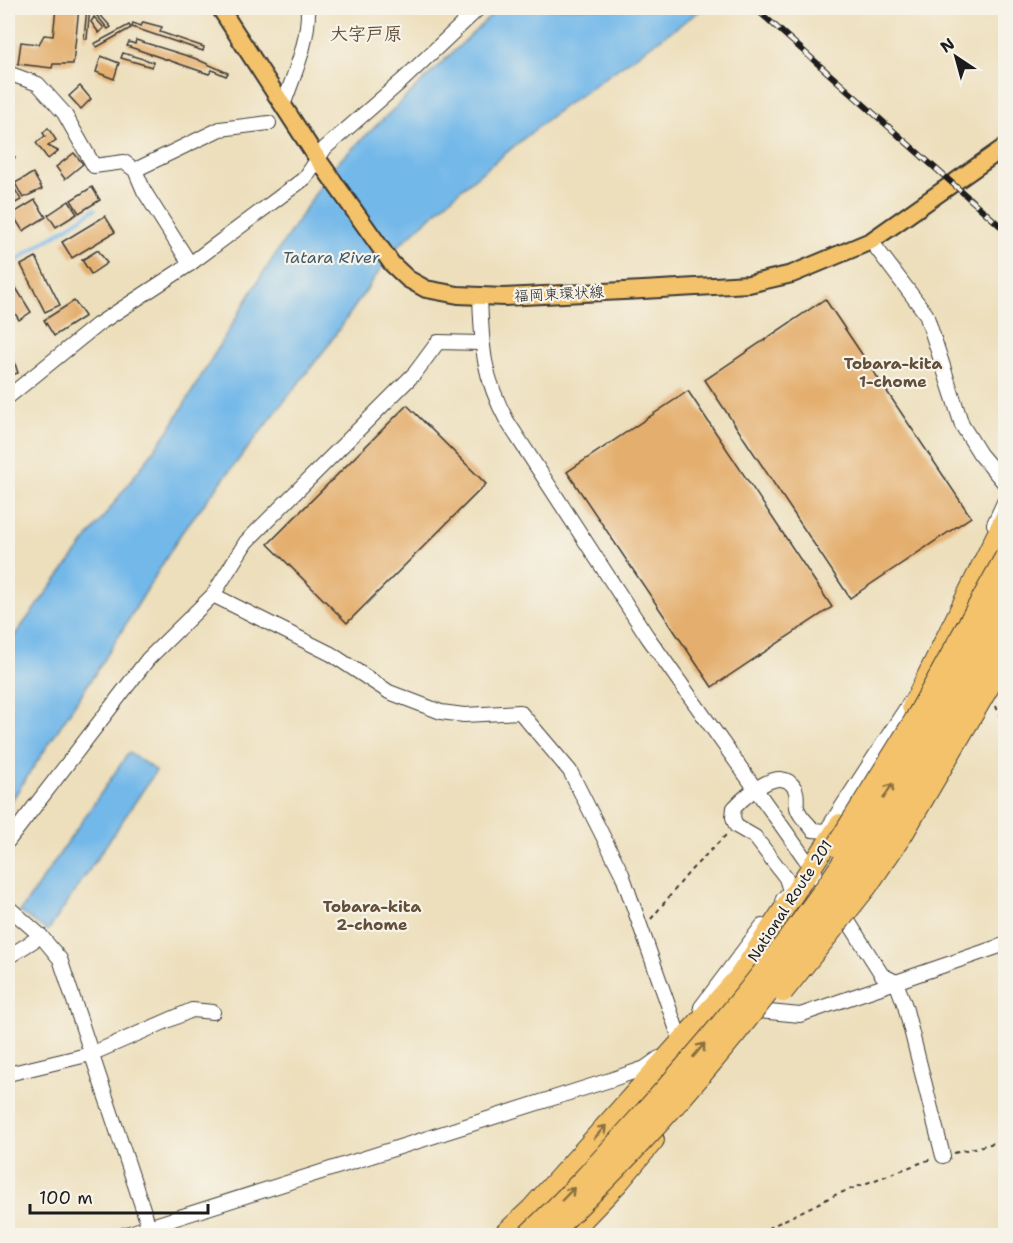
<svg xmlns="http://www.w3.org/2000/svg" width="1013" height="1243" viewBox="0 0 1013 1243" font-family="'Shantell Sans','Klee One',sans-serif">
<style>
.water{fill:#72b8e9;stroke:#476a82;stroke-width:1.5}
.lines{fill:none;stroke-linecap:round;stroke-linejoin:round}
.stream{stroke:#72b8e9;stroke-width:4}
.building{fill:#e4af6e}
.minor-casing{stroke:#3b3934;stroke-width:16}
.major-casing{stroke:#3b3934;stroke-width:20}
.highway-casing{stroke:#3b3934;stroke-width:22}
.path{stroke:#3b3934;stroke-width:2;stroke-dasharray:4.5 4.5;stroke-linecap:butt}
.minor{stroke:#fff;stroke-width:14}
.major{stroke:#f3c26a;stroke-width:16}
.highway{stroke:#f3c26a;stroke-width:20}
.rail-casing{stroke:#1c1c1c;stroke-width:6}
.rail{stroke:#f7f3e8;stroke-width:4;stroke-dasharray:11;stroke-linecap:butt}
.highway-bridge-casing{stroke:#3b3934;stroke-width:22;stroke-linecap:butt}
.highway-bridge{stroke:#f3c26a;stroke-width:20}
.oneway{stroke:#886f43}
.labels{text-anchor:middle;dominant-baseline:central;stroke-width:4.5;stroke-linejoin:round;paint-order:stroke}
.street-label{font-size:15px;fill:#1c1c1c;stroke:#f7f3e8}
.water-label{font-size:16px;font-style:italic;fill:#3e5a6e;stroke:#f7f3e8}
.neighbourhood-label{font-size:16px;font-weight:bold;fill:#624f39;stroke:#f7f3e8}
.quarter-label{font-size:18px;font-weight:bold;fill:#624f39;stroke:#f7f3e8}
</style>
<rect width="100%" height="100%" fill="#f7f3e8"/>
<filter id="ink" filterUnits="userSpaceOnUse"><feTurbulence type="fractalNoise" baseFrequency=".0167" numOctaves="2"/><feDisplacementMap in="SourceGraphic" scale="12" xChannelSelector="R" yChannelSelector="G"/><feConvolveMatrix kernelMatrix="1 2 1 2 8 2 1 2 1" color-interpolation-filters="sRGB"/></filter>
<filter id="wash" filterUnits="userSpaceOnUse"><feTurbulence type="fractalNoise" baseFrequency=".008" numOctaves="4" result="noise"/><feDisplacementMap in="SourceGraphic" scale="24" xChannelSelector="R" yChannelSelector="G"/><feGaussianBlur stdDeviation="1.35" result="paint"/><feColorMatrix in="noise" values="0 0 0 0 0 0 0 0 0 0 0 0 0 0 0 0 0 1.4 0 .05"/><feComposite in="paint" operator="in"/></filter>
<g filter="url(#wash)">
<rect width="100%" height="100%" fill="#eddfbc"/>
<g class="water">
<polygon points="499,8 704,8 559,110 459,191 394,250 326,348 182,532 104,660 8,806 8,644 169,430 260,278 332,168"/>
<polygon points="129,752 156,771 48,931 20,912"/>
</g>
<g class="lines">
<polyline class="stream" points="8,266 95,209"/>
</g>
<g id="blocks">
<g class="building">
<polygon points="56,8 79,8 73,64 53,64 52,68 18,64 21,42 39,44 44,35 53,36"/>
<polygon points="87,8 90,8 87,39 84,39"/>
<polygon points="95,9 111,27 108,29 93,11"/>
<polygon points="94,17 104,28 99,33 91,22"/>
<polygon points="143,22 162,27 160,32 204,47 203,51 132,27 133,23 141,26"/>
<polygon points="129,25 131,28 97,47 94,44"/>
<polygon points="136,40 194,58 228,73 226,76 212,70 209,74 127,46 129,42 135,44"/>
<polygon points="123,53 153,62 152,67 121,58"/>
<polygon points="101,56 119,63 114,79 96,72"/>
<polygon points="80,86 91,99 81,109 69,96"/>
<polygon points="48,128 56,140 48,146 58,151 48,159 36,143 45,136 43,133"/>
<polygon points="8,152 15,157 8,169"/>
<polygon points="74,153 83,164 65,179 56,167"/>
<polygon points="33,173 42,189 23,198 15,183"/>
<polygon points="12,184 21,200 8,207 8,187"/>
<polygon points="92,187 100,200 79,213 71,200"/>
<polygon points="35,200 46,217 23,231 12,214"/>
<polygon points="69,201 77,214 56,227 48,215"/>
<polygon points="105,216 115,232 72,258 62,242"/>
<polygon points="98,250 107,263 91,274 82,260"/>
<polygon points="36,257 60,305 45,312 21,265"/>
<polygon points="8,275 31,312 19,320 8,302"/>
<polygon points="825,299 971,517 850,598 705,380"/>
<polygon points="74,301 85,316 54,336 44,320"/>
<polygon points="8,342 18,373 8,376"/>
<polygon points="688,391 832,607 712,687 567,472"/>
<polygon points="407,405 486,484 347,623 268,544"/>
</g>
</g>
</g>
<g filter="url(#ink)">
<use href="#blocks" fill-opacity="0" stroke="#3b3934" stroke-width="1.5"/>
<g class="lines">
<g class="minor-casing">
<g id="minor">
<polyline points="8,73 38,84 64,113 94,166 124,162 135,170 144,191 190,264"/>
<path d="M284 103C295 72 309 41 308 8"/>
<polyline points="135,170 220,129 269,123"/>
<polyline points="871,241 926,314 962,425 980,454 1006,485"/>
<path d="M480 296C482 347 482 374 507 421L647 636 830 894"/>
<polyline points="8,397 97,325 190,264 305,178 325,148 404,79 479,8"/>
<polyline points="994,524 1006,498"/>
<polyline points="213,595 331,654 389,692 441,712 464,715 520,712 570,771 622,874 679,1036"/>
<polyline points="8,841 148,659 213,595 246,542 415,373 438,342 481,343"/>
<path d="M783 899 790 891 786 878 755 837 736 826 733 817 734 808C746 795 782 763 795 789 798 795 796 801 797 807 798 815 809 824 813 830L826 831 914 696"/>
<polyline points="8,907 41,936"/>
<polyline points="841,910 882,975 896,982 905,1006 943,1156"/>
<polyline points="8,957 41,936 60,959 152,1236"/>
<polyline points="753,1002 759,1011 800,1015 1006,944"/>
<polyline points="701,1007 762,926"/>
<polyline points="8,1074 91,1054 192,1010 213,1012"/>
<polyline points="120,1236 610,1080 645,1068 659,1058"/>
</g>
</g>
<g class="major-casing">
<polyline id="major" points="220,8 317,158 392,264 408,279 426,289 458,295 504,297 643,290 749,284 792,274 871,241 1006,146"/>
</g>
<g class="highway-casing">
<g id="highway">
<polyline points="912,707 1006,516"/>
<polyline points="502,1236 531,1209 738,978 840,824"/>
<polyline points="567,1236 619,1182 654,1140"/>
</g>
</g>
<g class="path">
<polyline points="996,706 1006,733"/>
<polyline points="651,919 690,871 727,834"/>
<polyline points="954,1153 1006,1140"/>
<polyline points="752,1236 835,1195 931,1159"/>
</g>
<use href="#minor" class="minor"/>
<use href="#major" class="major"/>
<use href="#highway" class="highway"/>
<g class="rail-casing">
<polyline id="rail" points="755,8 1006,231"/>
</g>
<use href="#rail" class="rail"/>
<g class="highway-bridge-casing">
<g id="highway-bridge">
<polyline points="836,846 915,719 1006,555"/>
<polyline points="783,992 866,888 903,834 1006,658"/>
<path d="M526 1236C565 1200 601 1160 636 1121 727 1022 812 915 883 800 926 729 966 656 1006 583"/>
<path d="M548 1236C733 1063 891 843 1006 618"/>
</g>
</g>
<use href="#highway-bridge" class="highway-bridge"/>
</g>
<defs><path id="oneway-shaft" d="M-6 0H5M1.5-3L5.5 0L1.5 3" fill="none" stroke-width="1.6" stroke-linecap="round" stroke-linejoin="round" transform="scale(1.5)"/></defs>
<g class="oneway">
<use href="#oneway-shaft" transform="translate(888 791) rotate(-59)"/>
<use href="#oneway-shaft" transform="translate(699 1050) rotate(-50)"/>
<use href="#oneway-shaft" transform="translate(600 1132) rotate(-48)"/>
<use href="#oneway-shaft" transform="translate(568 1194) rotate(-46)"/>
</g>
</g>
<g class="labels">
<g class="street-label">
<text transform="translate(559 294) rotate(-3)">福岡東環状線</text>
<text transform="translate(790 901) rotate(-57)">National Route 201</text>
</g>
<g class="water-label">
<text x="331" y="257">Tatara River</text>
</g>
<g class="neighbourhood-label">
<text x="893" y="363">Tobara-kita<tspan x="893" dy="18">1-chome</tspan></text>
<text x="372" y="906">Tobara-kita<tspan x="372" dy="18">2-chome</tspan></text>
</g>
<g class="quarter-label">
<text x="366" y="34">大字戸原</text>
</g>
</g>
<rect width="1013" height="1243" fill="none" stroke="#f7f3e8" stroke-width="30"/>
<g transform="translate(956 57) rotate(324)" stroke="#f7f3e8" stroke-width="4.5" paint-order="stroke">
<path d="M0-4.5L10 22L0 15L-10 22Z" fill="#1c1c1c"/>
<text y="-9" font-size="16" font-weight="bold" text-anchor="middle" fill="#1c1c1c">N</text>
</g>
<path d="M30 1204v9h178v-9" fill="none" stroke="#1c1c1c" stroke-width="3"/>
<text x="39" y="1204" font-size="18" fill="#1c1c1c" stroke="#f7f3e8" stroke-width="4.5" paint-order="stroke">100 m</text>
</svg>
